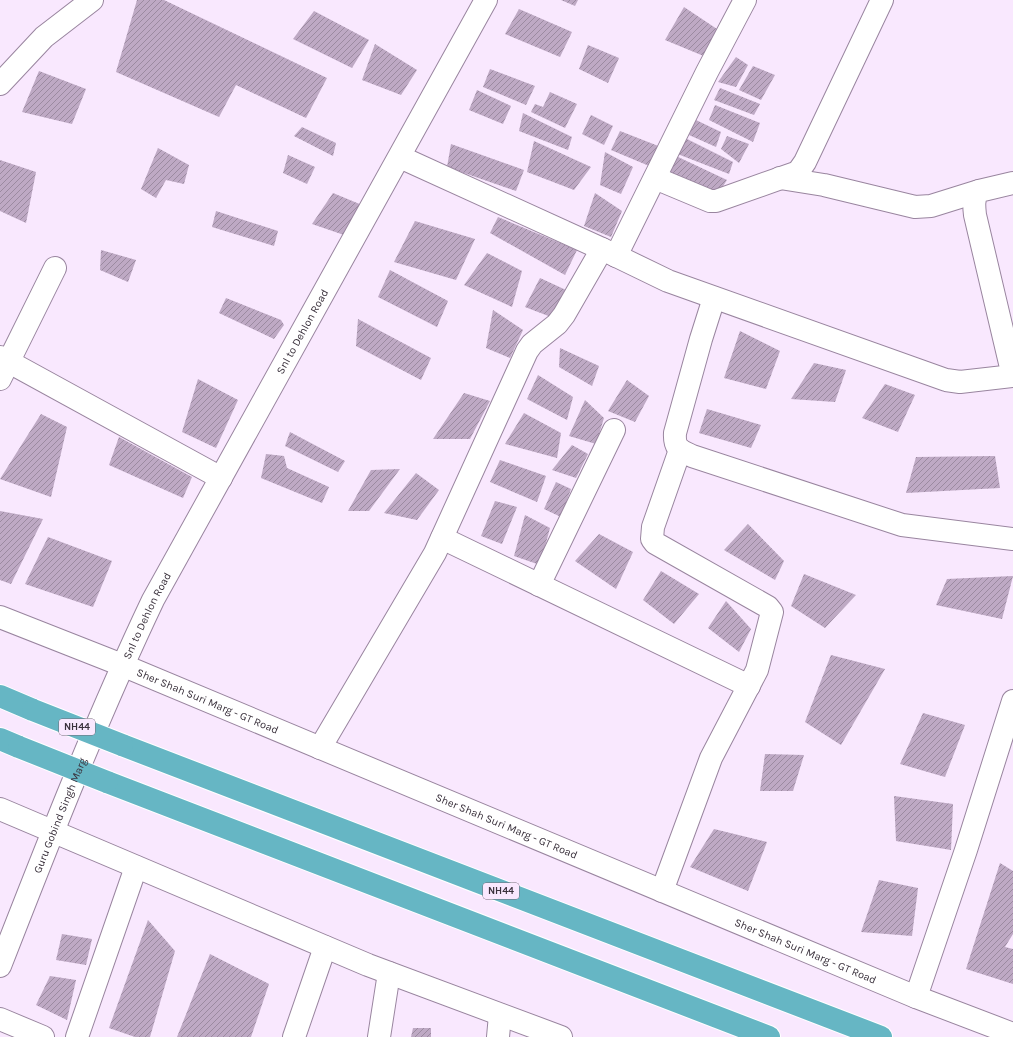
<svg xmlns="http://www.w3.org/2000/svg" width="1013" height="1037" viewBox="0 0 1013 1037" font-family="Karla,sans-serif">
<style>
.building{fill:url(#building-hatch)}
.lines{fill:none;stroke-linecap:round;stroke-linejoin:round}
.minor-casing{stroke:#99859f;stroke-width:24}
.tertiary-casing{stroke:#99859f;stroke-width:24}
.trunk-casing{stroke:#fff;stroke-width:24}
.minor{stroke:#fff;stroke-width:22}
.tertiary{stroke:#fff;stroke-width:22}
.trunk{stroke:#66b6c4;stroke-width:22}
.trunk-bridge-casing{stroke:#fff;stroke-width:24;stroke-linecap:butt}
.trunk-bridge{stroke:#66b6c4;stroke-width:22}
.labels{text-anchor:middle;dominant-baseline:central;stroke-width:3;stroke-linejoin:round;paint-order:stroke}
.shield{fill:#f9e8fe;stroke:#736876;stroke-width:1}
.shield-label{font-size:10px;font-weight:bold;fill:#3a313c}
.street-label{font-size:11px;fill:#3a313c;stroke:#f9e8fe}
</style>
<defs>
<pattern id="building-hatch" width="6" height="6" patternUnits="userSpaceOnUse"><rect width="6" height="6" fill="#bea9c4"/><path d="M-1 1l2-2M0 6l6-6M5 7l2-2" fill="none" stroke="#9b8aa0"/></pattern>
</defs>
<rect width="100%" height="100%" fill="#f9e8fe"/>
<g class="building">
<polygon points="137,0 164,0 327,78 306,118 236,85 219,117 116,72"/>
<polygon points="561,0 578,0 575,6"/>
<polygon points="684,7 720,31 706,57 665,40"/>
<polygon points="519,9 572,32 560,57 505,34"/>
<polygon points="314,11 369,40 352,68 293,39"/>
<polygon points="375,44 417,70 401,95 362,80"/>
<polygon points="588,45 619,58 608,83 579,69"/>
<polygon points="736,57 748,65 736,87 718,82"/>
<polygon points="753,66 775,75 761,100 739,90"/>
<polygon points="490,69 535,86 526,105 483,87"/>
<polygon points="39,71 86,89 72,124 22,112"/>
<polygon points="720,88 760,104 754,115 714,100"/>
<polygon points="477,90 511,106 503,124 469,110"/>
<polygon points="550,92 577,104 565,128 531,112 535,104 543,107"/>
<polygon points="715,105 760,123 753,142 709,120"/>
<polygon points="523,113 572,137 568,150 519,131"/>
<polygon points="591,115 613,126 604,145 582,134"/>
<polygon points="696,120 721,132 716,147 689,135"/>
<polygon points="302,127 336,143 333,156 294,136"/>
<polygon points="620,131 666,149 654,168 611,150"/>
<polygon points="727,136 749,144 739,163 721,149"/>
<polygon points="685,138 733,162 729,174 675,153"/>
<polygon points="534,141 591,167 574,190 527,172"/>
<polygon points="451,144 524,170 516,191 447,167"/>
<polygon points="158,148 189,165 184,184 166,180 156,198 141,189"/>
<polygon points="605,152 633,167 621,194 600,185"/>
<polygon points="288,155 315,167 307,184 283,173"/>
<polygon points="676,156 727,180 718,194 669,174"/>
<polygon points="0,160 36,172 26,223 0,211"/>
<polygon points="333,193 362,205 344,235 312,224"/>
<polygon points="595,193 622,211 611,237 584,226"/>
<polygon points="216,211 278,231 274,246 212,227"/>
<polygon points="498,217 577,250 565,275 490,233"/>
<polygon points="415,221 475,239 456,280 394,262"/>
<polygon points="101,250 136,260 128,282 100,270"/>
<polygon points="487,253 522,271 512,307 464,285"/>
<polygon points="390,270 448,301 437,327 378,297"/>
<polygon points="540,278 566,290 551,317 525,307"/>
<polygon points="226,298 281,320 284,325 274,339 219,313"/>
<polygon points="493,310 523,330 510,358 486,348"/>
<polygon points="358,319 431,358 421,380 356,346"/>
<polygon points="740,331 780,351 766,389 724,378"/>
<polygon points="560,348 599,366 592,386 559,367"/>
<polygon points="814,363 846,370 835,402 791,399"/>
<polygon points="538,375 573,397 567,420 527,399"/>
<polygon points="198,379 238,400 216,448 182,432"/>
<polygon points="627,380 649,396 635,422 608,411"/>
<polygon points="885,384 915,395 898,432 862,418"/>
<polygon points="464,393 490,401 470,439 433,439"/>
<polygon points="585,400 604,418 596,444 569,436"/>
<polygon points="707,409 761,425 751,448 699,433"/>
<polygon points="524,413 561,433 557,458 505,444"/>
<polygon points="41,414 67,427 51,497 0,479"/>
<polygon points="290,432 345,461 338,472 285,446"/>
<polygon points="119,437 192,477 183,498 109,465"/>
<polygon points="572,445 588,454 576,478 552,470"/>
<polygon points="266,454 284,456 287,468 329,487 322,503 261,478"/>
<polygon points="995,456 1000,488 906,493 916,457"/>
<polygon points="500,460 546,476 537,502 490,482"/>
<polygon points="400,469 369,511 348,511 371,470"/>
<polygon points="416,473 439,490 417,520 384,513"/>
<polygon points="556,482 571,489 561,517 544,509"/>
<polygon points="495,501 517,507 502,544 481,536"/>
<polygon points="0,511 43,519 11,584 0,580"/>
<polygon points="525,515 550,528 540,565 514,556"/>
<polygon points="748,524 784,561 775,580 724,550"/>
<polygon points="599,534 633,552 616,589 575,561"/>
<polygon points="48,537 112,561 93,607 25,584"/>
<polygon points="661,571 699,594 674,624 643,600"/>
<polygon points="804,574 856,595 825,628 791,606"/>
<polygon points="1013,576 1002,619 936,605 947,579"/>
<polygon points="726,601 751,629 739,652 708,628"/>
<polygon points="831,655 885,669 841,745 805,722"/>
<polygon points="923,713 965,725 945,777 900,764"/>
<polygon points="765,754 804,755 793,791 760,791"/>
<polygon points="894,796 953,804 951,850 896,841"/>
<polygon points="714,829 767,842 748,891 690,867"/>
<polygon points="1000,863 1013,871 1013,934 1005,947 1013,949 1013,984 966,969"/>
<polygon points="879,880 918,888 912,936 861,932"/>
<polygon points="148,920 175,951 150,1037 135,1037 109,1028"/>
<polygon points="62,934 92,939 86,965 56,960"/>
<polygon points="210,954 269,984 251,1037 177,1037"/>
<polygon points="50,976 76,980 67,1020 36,1005"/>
<polygon points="413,1028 431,1028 431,1037 411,1037"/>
</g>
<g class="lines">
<g class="minor-casing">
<g id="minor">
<polyline points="0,84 44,37 92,0"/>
<polyline points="400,157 602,249 668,281 946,380 960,382 1013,376"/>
<polyline points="655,178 710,201 716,201 798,172 805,162 882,0"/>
<polyline points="780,178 824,185 915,207 931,206 979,191"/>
<path d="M1013 183 979 191C973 198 974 206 975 215L1013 376"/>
<polyline points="616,256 707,72 745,0"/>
<path d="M714 298 701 339 675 433C674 449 680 450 692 456L902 525 1013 539"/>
<polyline points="0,357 221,478"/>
<polyline points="0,379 55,268"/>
<polyline points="442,538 749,686"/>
<polyline points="539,585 614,430"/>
<polyline points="320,748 435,553 527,351 532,344 557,324 564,315 602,249"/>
<polyline points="662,891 711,758 757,670 772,612 768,607 655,543 652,539 653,527 680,450"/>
<polyline points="916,997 966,850 1013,701"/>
<polyline points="0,1019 43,1037"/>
<polyline points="77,1037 136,867"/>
<polyline points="294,1037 325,947"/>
<polyline points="379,1037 389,973"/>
<polyline points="498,1037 500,1015"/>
</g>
</g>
<g class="tertiary-casing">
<g id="tertiary">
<path id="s1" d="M0 617 122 665 916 997 1013 1034"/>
<polyline points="0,809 368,965 561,1037"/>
<path id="s2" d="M0 966C48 843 96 720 153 600L486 0"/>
</g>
</g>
<g class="trunk-casing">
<g id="trunk">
<polyline points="0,696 33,710"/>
<polyline points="0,739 19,747"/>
<polyline points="122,745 881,1037"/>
<polyline points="107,782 769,1037"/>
</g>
</g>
<use href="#minor" class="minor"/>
<use href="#tertiary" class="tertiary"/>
<use href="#trunk" class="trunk"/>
<g class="trunk-bridge-casing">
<g id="trunk-bridge">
<polyline points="33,710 122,745"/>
<polyline points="19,747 107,782"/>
</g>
</g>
<use href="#trunk-bridge" class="trunk-bridge"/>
</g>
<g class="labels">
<g class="shield">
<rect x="59" y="719" width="36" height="16" rx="3"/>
<rect x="483" y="883" width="36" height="16" rx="3"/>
</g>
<g class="shield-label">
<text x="77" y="727">NH44</text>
<text x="501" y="891">NH44</text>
</g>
<g class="street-label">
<text stroke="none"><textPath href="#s2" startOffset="704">Snl to Dehlon Road</textPath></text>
<text stroke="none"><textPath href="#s2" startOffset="380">Snl to Dehlon Road</textPath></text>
<text stroke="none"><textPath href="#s1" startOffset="224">Sher Shah Suri Marg - GT Road</textPath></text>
<text stroke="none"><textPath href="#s2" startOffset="162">Guru Gobind Singh Marg</textPath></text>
<text stroke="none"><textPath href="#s1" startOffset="548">Sher Shah Suri Marg - GT Road</textPath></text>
<text stroke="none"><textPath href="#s1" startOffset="872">Sher Shah Suri Marg - GT Road</textPath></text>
</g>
</g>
</svg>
